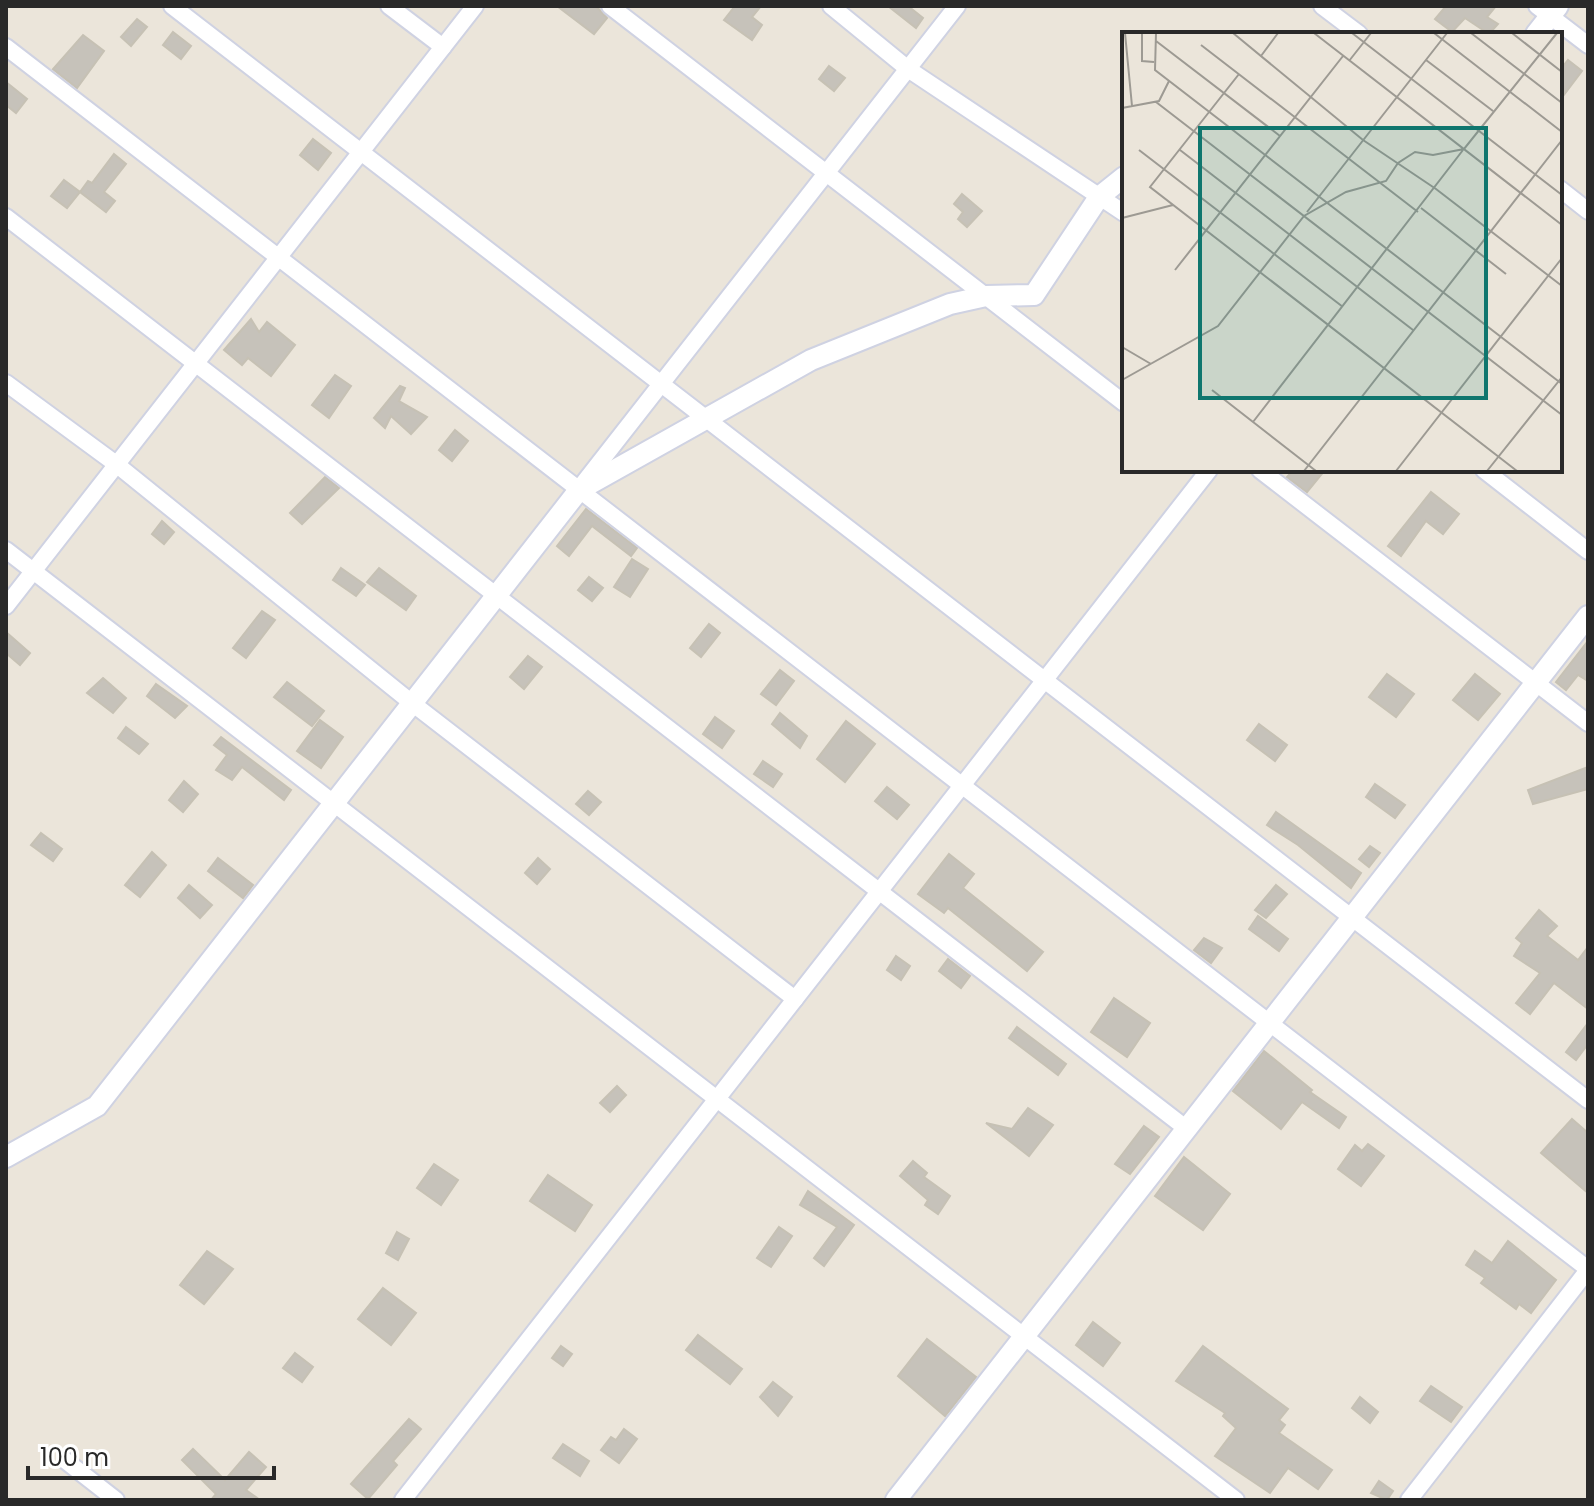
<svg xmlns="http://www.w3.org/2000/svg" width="1594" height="1506" viewBox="0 0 1594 1506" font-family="Poppins,sans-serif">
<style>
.building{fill:#c6c2ba;stroke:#c6c1b4;stroke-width:2}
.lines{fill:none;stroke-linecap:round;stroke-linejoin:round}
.minor-casing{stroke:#cfd2e2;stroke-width:20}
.tertiary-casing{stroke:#cfd2e2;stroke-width:24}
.minor{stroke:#fff;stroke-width:16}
.tertiary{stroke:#fff;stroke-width:20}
.inset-road{fill:none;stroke:#9d9a93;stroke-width:2}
.view{fill:#0f766e;fill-opacity:0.15;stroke:#0f766e;stroke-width:4}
.inset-edge{fill:none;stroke:#292929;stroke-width:4}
</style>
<rect width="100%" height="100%" fill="#ebe5da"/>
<g class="building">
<polygon points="557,6 596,6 607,18 594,34"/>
<polygon points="735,6 761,6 752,17 762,25 752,40 724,20"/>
<polygon points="888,6 908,6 923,18 916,28"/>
<polygon points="1446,6 1496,6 1487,17 1498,24 1489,34 1465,18 1452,32 1435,19"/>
<polygon points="137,19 147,27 131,46 121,37"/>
<polygon points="173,32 191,46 181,59 163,45"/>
<polygon points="83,35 104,51 77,88 53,69"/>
<polygon points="1568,60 1582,71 1560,100 1560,70"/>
<polygon points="829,66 845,78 834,91 819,79"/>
<polygon points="6,82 27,99 16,113 6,105"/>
<polygon points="313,139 331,153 318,170 300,155"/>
<polygon points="114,154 126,164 104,192 115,201 106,212 80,192 88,181 92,183"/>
<polygon points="64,180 80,192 67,208 51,196"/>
<polygon points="962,194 982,211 967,227 958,219 963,212 954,204"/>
<polygon points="251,319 259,332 267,322 295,345 271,376 248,358 242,365 224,350"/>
<polygon points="335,375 351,386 329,418 312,405"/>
<polygon points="400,386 405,388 399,401 427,417 411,434 391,416 385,428 374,418"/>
<polygon points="455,430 468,441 452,461 439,450"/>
<polygon points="1293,470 1325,470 1307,492 1287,477"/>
<polygon points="325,477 339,488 302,524 290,513"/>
<polygon points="1431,492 1459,514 1443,534 1426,521 1401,556 1388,546"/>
<polygon points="586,509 637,548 631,556 592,526 569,556 557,546"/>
<polygon points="162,521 174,532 164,544 152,534"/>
<polygon points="632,559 648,569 630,597 614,587"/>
<polygon points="341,568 365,585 356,596 333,580"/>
<polygon points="379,568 416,596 406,610 367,582"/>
<polygon points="589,577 603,588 592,601 578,590"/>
<polygon points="262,611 275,620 246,658 233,648"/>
<polygon points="709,624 720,633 701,657 690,648"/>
<polygon points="6,632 30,653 20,665 6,653"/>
<polygon points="1588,641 1588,681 1578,675 1566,690 1556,682"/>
<polygon points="528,656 542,667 524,689 510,677"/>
<polygon points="780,670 794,681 776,705 761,694"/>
<polygon points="1387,674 1414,694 1396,717 1369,697"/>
<polygon points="1475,674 1500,694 1478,720 1453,700"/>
<polygon points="103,678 126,698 113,713 87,693"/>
<polygon points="287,682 324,711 312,726 274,697"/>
<polygon points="156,684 187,706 175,718 147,696"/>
<polygon points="780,713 807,736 800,748 772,724"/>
<polygon points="715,717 734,731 722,748 703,734"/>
<polygon points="320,720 343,737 321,768 297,751"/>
<polygon points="846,721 875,744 845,782 817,759"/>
<polygon points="1259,724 1287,745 1275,761 1247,740"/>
<polygon points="126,727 148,744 139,754 118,738"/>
<polygon points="221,737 291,790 284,800 242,767 232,780 216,770 227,755 214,745"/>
<polygon points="763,761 782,774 773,787 754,774"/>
<polygon points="1588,767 1588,789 1533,804 1528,790"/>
<polygon points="184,781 198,794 183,812 169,800"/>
<polygon points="1375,784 1405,805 1395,818 1366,797"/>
<polygon points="887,787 909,805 897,819 875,801"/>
<polygon points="588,791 601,802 589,815 576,804"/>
<polygon points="1276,812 1361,873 1351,888 1298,845 1267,825"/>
<polygon points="41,833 62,849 53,861 31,845"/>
<polygon points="1370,846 1380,853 1369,867 1359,859"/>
<polygon points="152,852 166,865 140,897 125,885"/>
<polygon points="949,854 974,874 963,888 1043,952 1027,971 948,908 944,913 918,894"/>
<polygon points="218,858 253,885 243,898 208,871"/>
<polygon points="538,858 550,869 537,884 525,873"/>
<polygon points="189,885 212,905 200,918 178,898"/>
<polygon points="1276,885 1287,894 1266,918 1255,910"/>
<polygon points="1539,910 1557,926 1547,936 1578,960 1588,947 1588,1009 1554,983 1530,1014 1516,1003 1540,973 1514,956 1522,943 1516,938"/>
<polygon points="1258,916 1288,939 1279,951 1249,929"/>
<polygon points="1204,938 1222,948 1211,963 1194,950"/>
<polygon points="896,956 910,966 901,980 887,970"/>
<polygon points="948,959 970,976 961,988 939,971"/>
<polygon points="1114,998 1150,1023 1127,1057 1091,1032"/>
<polygon points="1588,1023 1588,1044 1576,1060 1566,1052"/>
<polygon points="1017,1027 1066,1064 1058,1075 1009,1038"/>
<polygon points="1264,1051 1312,1090 1310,1092 1346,1117 1339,1128 1302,1102 1281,1129 1233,1091"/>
<polygon points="617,1086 626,1095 610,1112 600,1103"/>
<polygon points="1028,1108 1053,1125 1029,1156 986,1123 1012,1129"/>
<polygon points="1572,1119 1588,1133 1588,1193 1541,1153"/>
<polygon points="1144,1126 1159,1137 1130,1174 1115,1164"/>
<polygon points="1368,1144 1384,1156 1361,1186 1338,1169 1355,1145 1362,1151"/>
<polygon points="1184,1157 1230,1194 1203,1230 1155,1196"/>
<polygon points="913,1161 927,1173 924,1177 950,1196 938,1214 925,1205 928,1200 900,1176"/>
<polygon points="434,1164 458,1180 441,1205 417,1188"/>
<polygon points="548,1175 592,1205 575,1231 530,1201"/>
<polygon points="808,1191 854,1225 824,1266 814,1258 837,1227 800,1205"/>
<polygon points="779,1227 792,1236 771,1267 757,1258"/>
<polygon points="397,1232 409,1239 398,1260 386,1253"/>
<polygon points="1508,1241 1556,1280 1531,1313 1519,1304 1516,1309 1481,1283 1485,1278 1466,1265 1475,1251 1492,1263"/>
<polygon points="207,1251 233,1269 204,1304 180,1285"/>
<polygon points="383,1288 416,1313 391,1345 358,1319"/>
<polygon points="1093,1322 1120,1343 1103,1366 1076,1345"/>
<polygon points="698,1335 742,1369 730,1384 686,1350"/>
<polygon points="927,1339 976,1377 945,1416 898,1376"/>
<polygon points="561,1346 572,1354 563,1366 552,1358"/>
<polygon points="1203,1346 1288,1409 1279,1420 1285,1425 1279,1433 1332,1470 1318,1489 1288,1468 1270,1493 1215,1456 1236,1428 1223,1416 1225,1413 1176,1381"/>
<polygon points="295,1353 313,1367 302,1382 283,1368"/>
<polygon points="773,1382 792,1397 778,1416 760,1397"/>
<polygon points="1431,1386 1462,1407 1451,1422 1420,1401"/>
<polygon points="1360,1397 1378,1412 1370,1423 1352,1408"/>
<polygon points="409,1419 421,1429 393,1461 397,1465 368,1499 351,1484"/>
<polygon points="624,1429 637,1439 619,1463 601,1450 611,1437 616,1440"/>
<polygon points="563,1444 589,1461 580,1476 553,1458"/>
<polygon points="193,1449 225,1480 249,1452 266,1467 246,1490 260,1500 211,1500 216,1494 182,1460"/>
<polygon points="1379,1481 1393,1491 1387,1500 1371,1493"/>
</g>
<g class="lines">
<g class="minor-casing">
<g id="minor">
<polyline points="172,6 1588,1100"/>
<polyline points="389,6 443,47"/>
<polyline points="610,6 1124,403"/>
<polyline points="831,6 908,69 1124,213"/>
<polyline points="1322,6 1359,34"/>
<polyline points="1537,6 1588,45"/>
<polyline points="6,47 1588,1269"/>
<polyline points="1560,189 1588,211"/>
<polyline points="6,217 1187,1129"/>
<polyline points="6,383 116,464 412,703 795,999"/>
<polyline points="1260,470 1588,723"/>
<polyline points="1484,470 1588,551"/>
<polyline points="582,485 957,6"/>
<polyline points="6,550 1236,1500"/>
<polyline points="6,606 475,6"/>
<polyline points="66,1461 116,1500"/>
<polyline points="403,1500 1209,470"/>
<polyline points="1409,1500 1588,1270"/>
</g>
</g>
<g class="tertiary-casing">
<g id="tertiary">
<polyline points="1536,34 1558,6"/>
<polyline points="6,1157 97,1106 579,490 811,360 950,304 986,296 1034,295 1099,197 1124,177"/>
<polyline points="896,1500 1588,616"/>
</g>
</g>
<use href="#minor" class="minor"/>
<use href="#tertiary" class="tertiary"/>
</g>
<g transform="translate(1122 32)">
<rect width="440" height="440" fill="#ebe5da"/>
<path class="inset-road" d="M3 1 10 74M20 1V29L32 30M34 1 33 38 440 352M111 1 241 108 314 157 440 254M192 1 440 193M230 1 440 163M312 1 440 100M349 1 440 71M390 1 440 40M34 9 158 104M79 13 296 180M139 24 156 1M304 28 371 79M227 29 249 1M117 42 28 155 395 439M34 70 440 383M0 76 37 69 47 49M17 118 221 275M58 118 291 298M299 176 384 242M185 180 325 1M0 186 51 173M53 238 221 24M0 315 29 332M0 348 96 294 182 184 224 160 264 149 276 131 293 120 311 123 342 117 435 1M90 358 194 439M131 390 341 118M182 439 440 108M274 439 440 226M365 439 440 345"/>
<path class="view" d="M78 96H364V366H78Z"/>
<rect width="440" height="440" class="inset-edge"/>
</g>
<rect width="1594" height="1506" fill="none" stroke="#292929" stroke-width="16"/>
<path d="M28 1466v12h246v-12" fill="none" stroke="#292929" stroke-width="4"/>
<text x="40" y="1466" font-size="24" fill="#292929" stroke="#ffffff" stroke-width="6" paint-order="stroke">100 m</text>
</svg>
